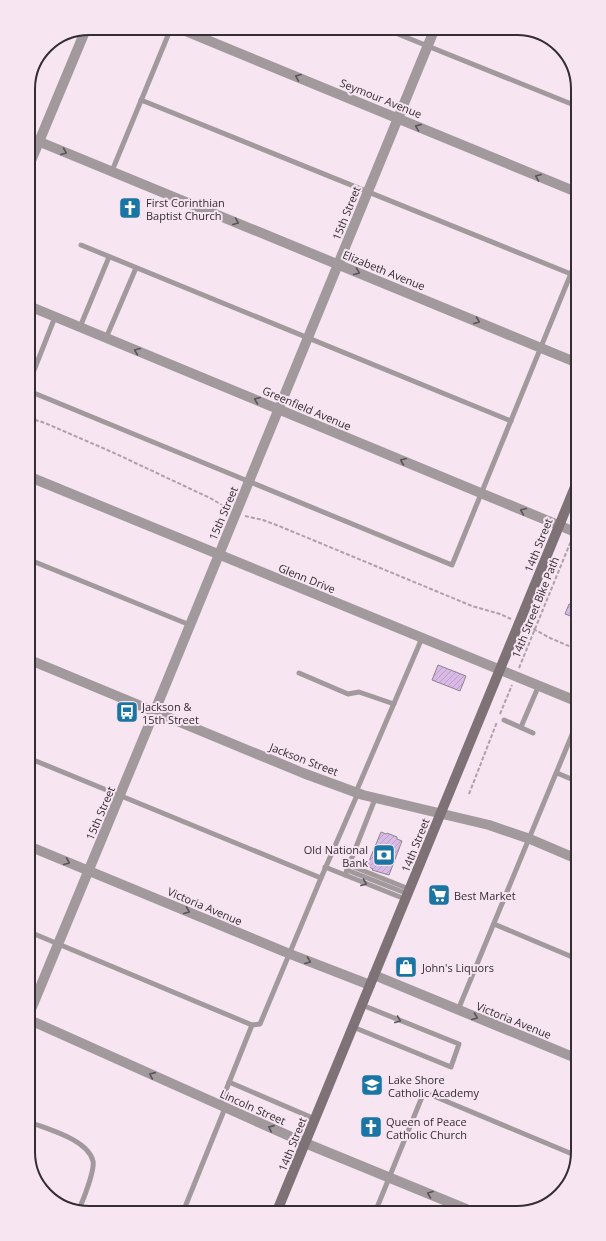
<svg xmlns="http://www.w3.org/2000/svg" width="606" height="1241" viewBox="0 0 606 1241" font-family="'Open Sans',sans-serif">
<style>
.building{fill:url(#building-hatch);stroke:#8d8391}
.lines{fill:none;stroke-linecap:round;stroke-linejoin:round}
.path{stroke:#aea1ab;stroke-width:2;stroke-dasharray:4 2;stroke-linecap:butt}
.lane{stroke:#a2999c;stroke-width:5}
.street{stroke:#a2999c;stroke-width:10}
.secondary{stroke:#7f7277;stroke-width:10}
.oneway{stroke:#5a5357}
.labels{text-anchor:middle;dominant-baseline:central;stroke-width:4;stroke-linejoin:round;paint-order:stroke}
.street-label{font-size:11px;fill:#342d32;stroke:#f7e5f2}
.poi-label{font-size:11px;fill:#342d32;stroke:#f7e5f2;text-anchor:start}
.rim{fill:none;stroke:#342d32;stroke-width:2}
</style>
<defs>
<pattern id="building-hatch" width="6" height="6" patternUnits="userSpaceOnUse"><rect width="6" height="6" fill="#d9b9e5"/><path d="M-1 1l2-2M0 6l6-6M5 7l2-2" fill="none" stroke="#bb9fc5"/></pattern>
</defs>
<rect width="100%" height="100%" fill="#f7e5f2"/>
<g class="building">
<polygon points="569,604 576,606 576,618 565,614"/>
<polygon points="438,665 466,676 460,691 432,680"/>
<polygon points="381,832 386,834 387,833 397,837 397,839 402,841 389,875 372,870 373,869 367,866"/>
</g>
<g class="lines">
<g class="path">
<polyline points="29,418 45,423 112,452 210,498 229,509"/>
<polyline points="245,516 263,520 279,526 472,606 500,614 511,619"/>
<polyline points="528,626 550,638 576,649"/>
<polyline points="519,668 571,541"/>
<polyline points="500,714 512,685"/>
<polyline points="469,794 497,722"/>
</g>
<g class="lane">
<polyline points="383,28 574,105"/>
<polyline points="141,100 571,274"/>
<polyline points="112,171 171,28"/>
<polyline points="81,245 511,421"/>
<polyline points="80,327 109,257"/>
<polyline points="106,338 136,268"/>
<polyline points="29,383 55,317"/>
<polyline points="29,391 452,565 574,266"/>
<polyline points="30,560 190,625"/>
<polyline points="299,673 348,694 359,692 394,704"/>
<polyline points="504,720 533,733"/>
<polyline points="521,727 539,685"/>
<polyline points="31,759 321,878"/>
<polyline points="557,773 576,781"/>
<polyline points="356,792 422,638"/>
<polyline points="349,865 409,889"/>
<polyline points="325,867 405,899"/>
<polyline points="347,870 408,894"/>
<polyline points="345,875 375,799"/>
<polyline points="494,924 577,959"/>
<polyline points="32,933 252,1025 260,1024 321,878 358,793"/>
<polyline points="458,1010 576,725"/>
<polyline points="353,1027 451,1067 459,1044 362,1005"/>
<polyline points="229,1082 315,1119"/>
<polyline points="220,1105 252,1025"/>
<path d="M32 1123C50 1130 88 1140 93 1161 95 1170 83 1201 78 1211"/>
<polyline points="376,1210 424,1092 577,1156"/>
<polyline points="183,1212 225,1108"/>
</g>
<g class="street">
<polyline points="178,28 574,191"/>
<polyline points="28,137 575,362"/>
<polyline points="28,168 86,29"/>
<polyline points="29,306 575,532"/>
<polyline points="30,477 576,701"/>
<polyline points="30,660 303,773 363,795 489,825 530,839 577,859"/>
<polyline points="31,847 290,954 370,985"/>
<polyline points="374,975 578,1059"/>
<polyline points="32,1007 163,691 435,28"/>
<polyline points="32,1021 305,1143 466,1209"/>
</g>
<polyline class="secondary" points="277,1211 575,487"/>
</g>
<defs><path id="oneway-chevron" d="M-2-3.5L2.5 0L-2 3.5" fill="none" stroke-width="1.6" stroke-linecap="round" stroke-linejoin="round"/></defs>
<g class="oneway">
<use href="#oneway-chevron" transform="translate(298 77) rotate(-158)"/>
<use href="#oneway-chevron" transform="translate(418 127) rotate(-158)"/>
<use href="#oneway-chevron" transform="translate(64 152) rotate(22)"/>
<use href="#oneway-chevron" transform="translate(538 177) rotate(-158)"/>
<use href="#oneway-chevron" transform="translate(236 222) rotate(22)"/>
<use href="#oneway-chevron" transform="translate(357 272) rotate(22)"/>
<use href="#oneway-chevron" transform="translate(477 321) rotate(22)"/>
<use href="#oneway-chevron" transform="translate(137 351) rotate(-158)"/>
<use href="#oneway-chevron" transform="translate(257 400) rotate(-158)"/>
<use href="#oneway-chevron" transform="translate(403 461) rotate(-157)"/>
<use href="#oneway-chevron" transform="translate(523 511) rotate(-157)"/>
<use href="#oneway-chevron" transform="translate(67 862) rotate(23)"/>
<use href="#oneway-chevron" transform="translate(364 883) rotate(21)"/>
<use href="#oneway-chevron" transform="translate(187 911) rotate(23)"/>
<use href="#oneway-chevron" transform="translate(308 961) rotate(21)"/>
<use href="#oneway-chevron" transform="translate(475 1017) rotate(22)"/>
<use href="#oneway-chevron" transform="translate(398 1020) rotate(22)"/>
<use href="#oneway-chevron" transform="translate(152 1075) rotate(-156)"/>
<use href="#oneway-chevron" transform="translate(271 1128) rotate(-156)"/>
<use href="#oneway-chevron" transform="translate(430 1194) rotate(-158)"/>
</g>
<defs>
<g id="church-square" transform="scale(1.15)"><rect x="-9" y="-9" width="18" height="18" rx="4" fill="#1b75a4" stroke="#f7e5f2"/><path d="M-1.2-6h2.4v3.5h3.3v2.4h-3.3V6h-2.4V-.1h-3.3v-2.4h3.3Z" fill="#fff"/></g>
<g id="bus-square" transform="scale(1.15)"><rect x="-9" y="-9" width="18" height="18" rx="4" fill="#1b75a4" stroke="#f7e5f2"/><path d="M-5-6H5V4H4V6H2V4H-2V6H-4V4H-5ZM-3.5-4V0h7V-4ZM-3.5 1.2v1.5H-2V1.2ZM2 1.2v1.5H3.5V1.2Z" fill="#fff"/></g>
<g id="bank-square" transform="scale(1.15)"><rect x="-9" y="-9" width="18" height="18" rx="4" fill="#1b75a4" stroke="#f7e5f2"/><path d="M-6-4H6V4H-6ZM0-2.3a2.3 2.3 0 1 0 0 4.6a2.3 2.3 0 1 0 0-4.6Z" fill="#fff"/></g>
<g id="supermarket-square" transform="scale(1.15)"><rect x="-9" y="-9" width="18" height="18" rx="4" fill="#1b75a4" stroke="#f7e5f2"/><path d="M-6-5.5h2.5l.6 2H6L4.5 2H-2.5L-4.4-4H-6ZM-1.5 3.2a1.3 1.3 0 1 0 .1 0ZM3 3.2a1.3 1.3 0 1 0 .1 0Z" fill="#fff"/></g>
<g id="shop-square" transform="scale(1.15)"><rect x="-9" y="-9" width="18" height="18" rx="4" fill="#1b75a4" stroke="#f7e5f2"/><path d="M-5-2.5h2.3a2.7 3.5 0 0 1 5.4 0H5L5.5 6h-11ZM-1.5-2.5h3a1.5 2.3 0 0 0-3 0Z" fill="#fff"/></g>
<g id="school-square" transform="scale(1.15)"><rect x="-9" y="-9" width="18" height="18" rx="4" fill="#1b75a4" stroke="#f7e5f2"/><path d="M0-5L7-2L0 1L-7-2ZM-4 1L0 2.5L4 1V4Q0 6-4 4Z" fill="#fff"/></g>
</defs>
<g fill-rule="evenodd">
<use href="#church-square" x="130" y="208"/>
<use href="#bus-square" x="127" y="712"/>
<use href="#bank-square" x="384" y="855"/>
<use href="#supermarket-square" x="439" y="895"/>
<use href="#shop-square" x="406" y="967"/>
<use href="#school-square" x="372" y="1085"/>
<use href="#church-square" x="371" y="1127"/>
</g>
<g class="labels">
<g class="street-label">
<text transform="translate(381 98) rotate(22)">Seymour Avenue</text>
<text transform="translate(346 213) rotate(-68)">15th Street</text>
<text transform="translate(384 270) rotate(22)">Elizabeth Avenue</text>
<text transform="translate(307 408) rotate(23)">Greenfield Avenue</text>
<text transform="translate(223 513) rotate(-67)">15th Street</text>
<text transform="translate(538 545) rotate(-68)">14th Street</text>
<text transform="translate(307 578) rotate(22)">Glenn Drive</text>
<text transform="translate(535 607) rotate(-68)">14th Street Bike Path</text>
<text transform="translate(304 759) rotate(21)">Jackson Street</text>
<text transform="translate(100 813) rotate(-67)">15th Street</text>
<text transform="translate(415 845) rotate(-68)">14th Street</text>
<text transform="translate(205 906) rotate(23)">Victoria Avenue</text>
<text transform="translate(514 1020) rotate(22)">Victoria Avenue</text>
<text transform="translate(253 1107) rotate(24)">Lincoln Street</text>
<text transform="translate(292 1144) rotate(-68)">14th Street</text>
</g>
<g class="poi-label">
<text x="146" y="202">First Corinthian<tspan x="146" dy="13">Baptist Church</tspan></text>
<text x="142" y="706">Jackson &amp;<tspan x="142" dy="13">15th Street</tspan></text>
<text x="368" y="849" text-anchor="end">Old National<tspan x="368" dy="13">Bank</tspan></text>
<text x="454" y="895">Best Market</text>
<text x="422" y="967">John's Liquors</text>
<text x="388" y="1079">Lake Shore<tspan x="388" dy="13">Catholic Academy</tspan></text>
<text x="386" y="1121">Queen of Peace<tspan x="386" dy="13">Catholic Church</tspan></text>
</g>
</g>
<path d="M0 0H606V1241H0ZM89 35H517A54 54 0 0 1 571 89V1152A54 54 0 0 1 517 1206H89A54 54 0 0 1 35 1152V89A54 54 0 0 1 89 35Z" fill="#f7e5f2" fill-rule="evenodd"/>
<path class="rim" d="M89 35H517A54 54 0 0 1 571 89V1152A54 54 0 0 1 517 1206H89A54 54 0 0 1 35 1152V89A54 54 0 0 1 89 35Z"/>
</svg>
